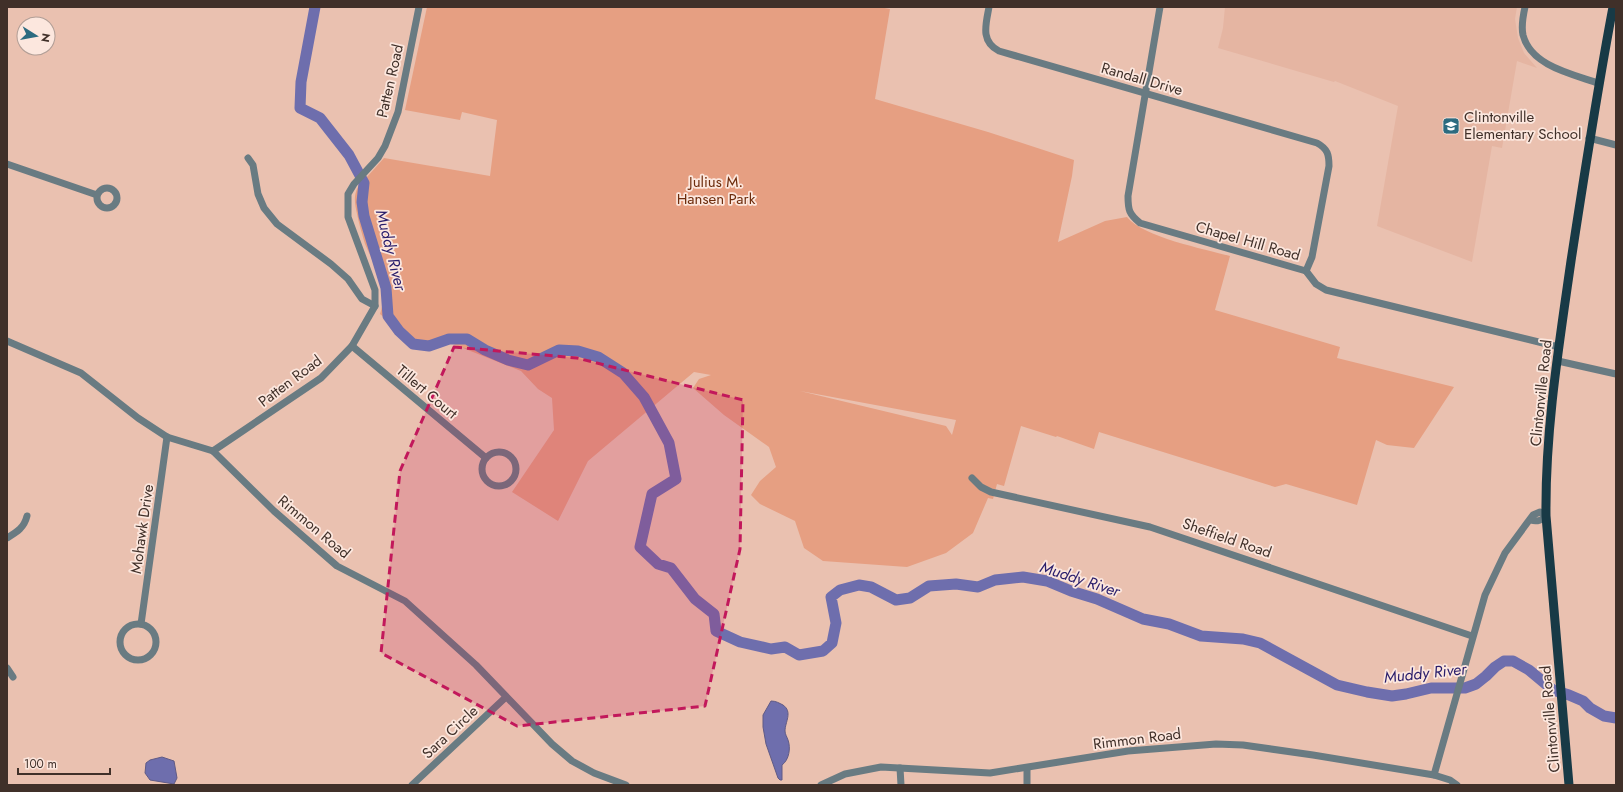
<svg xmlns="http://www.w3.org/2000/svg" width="1623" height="792" viewBox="0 0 1623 792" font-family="Jost,sans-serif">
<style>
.built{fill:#e5b5a2}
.green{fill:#e69f82;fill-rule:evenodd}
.water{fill:#6e6ead;stroke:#605b85}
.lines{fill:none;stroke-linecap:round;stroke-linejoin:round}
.river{stroke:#6e6ead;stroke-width:11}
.minor{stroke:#697b82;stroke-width:7}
.major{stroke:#183a46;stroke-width:9}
.marked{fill:#c2185b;fill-opacity:0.2;stroke:#c2185b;stroke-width:3;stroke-dasharray:8 5;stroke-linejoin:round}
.labels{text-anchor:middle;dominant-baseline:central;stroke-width:3.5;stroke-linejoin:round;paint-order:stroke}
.street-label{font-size:15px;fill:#403029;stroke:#fce7de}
.poi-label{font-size:15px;fill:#403029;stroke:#fce7de;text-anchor:start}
.park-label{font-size:15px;fill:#6e2d0d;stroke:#fce7de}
.water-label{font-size:16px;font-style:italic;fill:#2a1e6b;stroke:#fce7de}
</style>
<rect width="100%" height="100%" fill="#eac1b0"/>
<polygon class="built" points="1225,7 1517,7 1515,19 1518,38 1524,53 1537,68 1517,61 1502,148 1492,146 1472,262 1377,226 1398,106 1335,81 1334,82 1218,48 1223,28"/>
<path class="green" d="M427 7H879L890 9 875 99 988 132 1074 160 1072 176 1058 242 1105 221 1127 217C1143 237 1204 249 1230 256L1215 310 1340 347 1337 358 1454 387 1414 448 1387 445 1376 440 1357 505 1286 484 1275 487 1099 432 1094 449 1057 436 1056 437 1021 426 1004 486 997 484 993 499 988 498 973 533 946 553 907 567 823 561 804 548 795 521 760 504 751 495 760 481 776 467 769 447 724 415 693 388 699 379 711 375 694 372 588 461 558 521 512 492 554 430 552 398 538 389 521 371 458 346 446 341 419 347 380 314C389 289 375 267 365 244 362 234 359 224 357 214 355 204 353 196 358 187L384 158 490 176 497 120 462 112 460 120 405 110ZM800 391 956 420 952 435 946 426Z"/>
<g class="water">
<path d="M771 701C776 701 779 703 783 705 793 712 785 722 785 731 785 734 787 737 788 740 791 748 789 760 782 765V780H780L778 778 766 744 763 727V715Z"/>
<polygon points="162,757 174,761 177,778 174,784 150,780 145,773 146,763 150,760"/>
</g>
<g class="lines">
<polyline class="river" points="315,7 301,82 300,108 320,118 349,155 364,183 362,202 364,216 386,288 388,316 399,331 413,344 429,346 449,339 467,339 485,350 508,360 528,365 559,350 578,351 598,357 623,373 644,397 669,443 676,479 652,494 640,547 658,564 671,568 695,599 714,614 716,631 740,642 771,649 785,647 799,655 823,651 832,643 836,623 831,597 840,590 859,585 871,587 896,600 910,598 929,586 956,584 978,587 995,580 1023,577 1047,581 1071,591 1097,599 1143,619 1169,624 1201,636 1243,639 1260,643 1337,685 1367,692 1392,696 1406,694 1431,688 1465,688 1476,684 1486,676 1495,667 1504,661 1513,661 1529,670 1553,690 1569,695 1583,701 1590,708 1604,716 1616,718"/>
<g class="minor">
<path d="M989 7C986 24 980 41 999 51L1317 143C1328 149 1329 155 1329 166L1312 257 1306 271"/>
<path d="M1160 7 1128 196C1128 210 1129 214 1140 223L1306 271 1316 284 1326 290 1559 347"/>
<path d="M1525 7C1523 16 1521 26 1523 35 1531 66 1572 74 1598 83"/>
<polyline points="1589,138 1616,145"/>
<polyline points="248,158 253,165 258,194 264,208 277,224 331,264 348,279 362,299 375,306"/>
<polyline points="7,164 97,195"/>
<circle cx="107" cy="198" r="10"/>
<polyline points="7,341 81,373 138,418 167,437 213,451 274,511 337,566 405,601 476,665 552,744 572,761 594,773 626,785"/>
<polyline points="352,346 486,458"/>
<polyline points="1558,361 1616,374"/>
<polyline points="213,451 321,378 352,346 375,306 375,290 348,217 348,194 354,184 378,158 385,146 398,112 419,7"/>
<circle cx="499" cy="469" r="17"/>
<polyline points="972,478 981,487 991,492 1150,527 1472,636"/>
<path d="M7 538C17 532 24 528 27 516"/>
<circle cx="138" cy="642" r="18"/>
<polyline points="141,624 167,437"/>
<polyline points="7,668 13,677"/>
<polyline points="900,768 901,785"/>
<polyline points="1027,768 1027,785"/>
<path d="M1434 775 1485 595 1505 553 1533 515 1540 512 1546 515C1543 520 1537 522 1531 520"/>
<polyline points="412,785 506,697"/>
<polyline points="821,785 845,774 881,767 990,773 1128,751 1216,744 1243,745 1313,755 1434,775 1450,780 1457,785"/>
</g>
<path class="major" d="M1569 785 1546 516C1545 431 1559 345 1571 261 1584 176 1597 91 1613 7"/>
</g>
<path class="marked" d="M454 347 577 358 743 400 740 549 705 706 517 726 381 653 400 471Z"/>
<defs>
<g id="school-square" transform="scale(0.9)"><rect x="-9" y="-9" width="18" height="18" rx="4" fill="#2c6b80" stroke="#fce7de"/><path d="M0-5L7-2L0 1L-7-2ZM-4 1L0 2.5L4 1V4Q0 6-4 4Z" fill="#fff"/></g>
</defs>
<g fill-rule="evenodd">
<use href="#school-square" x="1451" y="126"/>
</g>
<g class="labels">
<g class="street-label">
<text transform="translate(1142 79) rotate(16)">Randall Drive</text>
<text transform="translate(390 81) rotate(-77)">Patten Road</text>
<text transform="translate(1248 241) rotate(16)">Chapel Hill Road</text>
<text transform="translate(290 381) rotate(-37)">Patten Road</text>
<text transform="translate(427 392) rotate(40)">Tillert Court</text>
<text transform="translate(1541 393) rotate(-84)">Clintonville Road</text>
<text transform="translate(314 527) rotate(40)">Rimmon Road</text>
<text transform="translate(142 529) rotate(-82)">Mohawk Drive</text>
<text transform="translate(1227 538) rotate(19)">Sheffield Road</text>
<text transform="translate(1550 719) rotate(-95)">Clintonville Road</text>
<text transform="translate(450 732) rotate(-43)">Sara Circle</text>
<text transform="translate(1137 739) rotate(-7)">Rimmon Road</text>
</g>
<g class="poi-label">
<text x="1464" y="117">Clintonville<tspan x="1464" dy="17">Elementary School</tspan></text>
</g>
<g class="park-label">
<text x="716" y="182">Julius M.<tspan x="716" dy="17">Hansen Park</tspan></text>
</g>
<g class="water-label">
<text transform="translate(391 250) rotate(76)">Muddy River</text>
<text transform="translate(1080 579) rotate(18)">Muddy River</text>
<text transform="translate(1425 673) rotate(-6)">Muddy River</text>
</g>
</g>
<rect width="1623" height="792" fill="none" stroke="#403029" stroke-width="16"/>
<g transform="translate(36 36) rotate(101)"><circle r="19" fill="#fce7de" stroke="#b19e96"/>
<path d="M0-3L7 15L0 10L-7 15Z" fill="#2c6b80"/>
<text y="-6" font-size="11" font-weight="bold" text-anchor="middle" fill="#403029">N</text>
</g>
<path d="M18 768v6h92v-6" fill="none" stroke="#403029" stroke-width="2"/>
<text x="24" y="768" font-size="12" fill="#403029" stroke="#fce7de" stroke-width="3" paint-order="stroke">100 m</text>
</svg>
